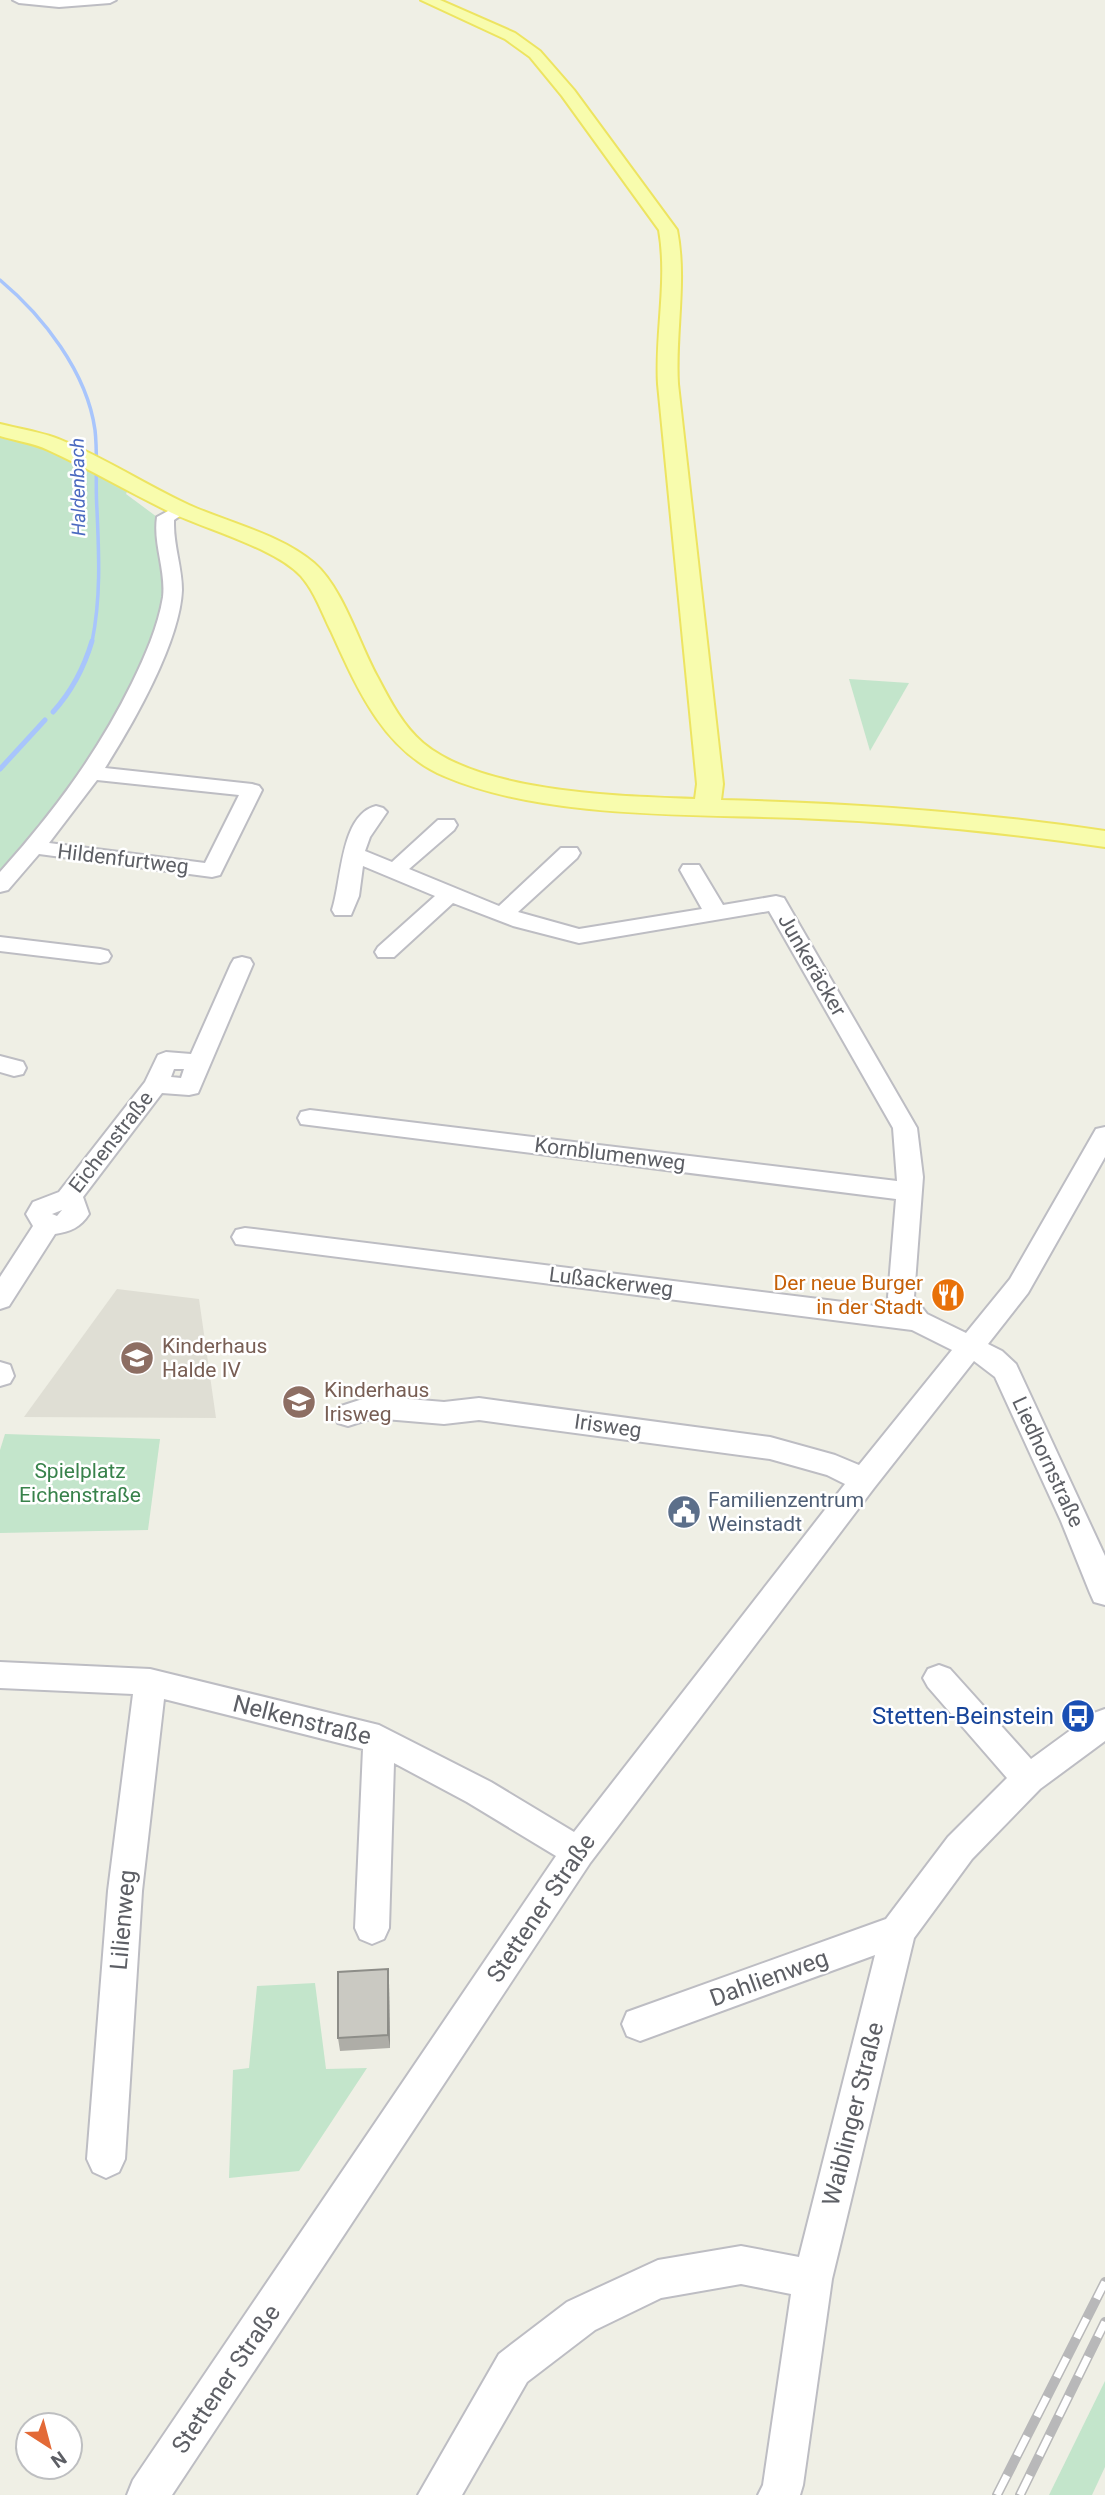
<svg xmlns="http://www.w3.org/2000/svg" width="1105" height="2495" viewBox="0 0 1105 2495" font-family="Roboto,sans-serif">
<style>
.education{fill:#dfded4}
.green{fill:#c3e5cb}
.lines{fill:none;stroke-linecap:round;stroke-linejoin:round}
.stream-far1{stroke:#a8c5fc;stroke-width:3.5}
.stream{stroke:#a8c5fc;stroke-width:5}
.minor-casing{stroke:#bdbdc3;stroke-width:4}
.major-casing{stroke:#ede461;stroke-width:4}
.minor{fill:#fff;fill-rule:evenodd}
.major{fill:#f8fcad;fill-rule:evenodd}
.rail-casing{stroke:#b8b8b9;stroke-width:10}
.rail{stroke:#fff;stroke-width:7;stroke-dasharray:22;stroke-linecap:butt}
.wall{fill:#aeada7}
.shaded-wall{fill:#8d8d88}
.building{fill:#cac9c2;stroke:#8d8d88;stroke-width:2}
.labels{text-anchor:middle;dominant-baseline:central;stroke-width:5;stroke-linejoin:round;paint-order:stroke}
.far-water-label{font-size:19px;font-style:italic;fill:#4b6ac0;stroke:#fff}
.street-label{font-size:21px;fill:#5d5f65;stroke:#fff}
.food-label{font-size:21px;fill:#c56008;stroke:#fff;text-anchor:end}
.education-label{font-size:21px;fill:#785e54;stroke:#fff;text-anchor:start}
.park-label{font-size:21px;fill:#38824b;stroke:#fff}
.service-label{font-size:21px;fill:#4e5e75;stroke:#fff;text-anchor:start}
.near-transit-label{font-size:24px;fill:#164399;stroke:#fff;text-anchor:end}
.near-street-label{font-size:24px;fill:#5d5f65;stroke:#fff}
</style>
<rect width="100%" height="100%" fill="#efefe5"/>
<polygon class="education" points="117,1289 199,1299 216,1418 24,1417"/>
<g class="green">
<polygon points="0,433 49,445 130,485 126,494 157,517 167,596 149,659 84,768 36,834 0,873"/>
<polygon points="849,679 909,683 870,751"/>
<polygon points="5,1434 160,1439 148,1530 0,1533 0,1450"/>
<polygon points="315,1983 326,2069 367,2068 299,2171 229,2178 233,2070 249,2068 257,1986"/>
<polygon points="1105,2381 1105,2467 1092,2495 1049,2495"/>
</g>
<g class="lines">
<path class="stream-far1" d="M0 280C43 316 87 372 95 430 98 456 95 483 97 510 99 555 101 598 92 642"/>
<g class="stream">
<path d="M53 712C72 691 84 668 92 641"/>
<polyline points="0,769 45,720"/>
</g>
<g class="minor-casing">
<g id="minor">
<polygon points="13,0 116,0 110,3 59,7 19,3"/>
<path d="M181 504 190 509 174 520V525C174 547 182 568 182 590 180 642 133 724 105 768L252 784 259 786 262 790 220 875 212 877 39 854 8 890 0 892V872C53 813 97 754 132 683 145 656 158 627 163 597 166 570 153 544 157 517ZM97 780 239 795 205 863 49 843Z"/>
<path d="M376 806 383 808 387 812 370 837 365 851 392 862 438 820H454L457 825 454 830 409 869 499 906 561 848H577L580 853 577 858 518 912 579 929 702 909 680 870 683 865H699L723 905 776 896 784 898 917 1128 923 1177 914 1297 927 1314 966 1333 1010 1279 1096 1129 1105 1127V1157L1028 1293 988 1344 1002 1351 1016 1364 1105 1556V1605L1094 1602 1090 1593 1061 1521 995 1377 974 1361 874 1488 590 1863 172 2495H127L133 2480 556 1856 467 1802 394 1763 389 1928 384 1939 372 1944 360 1939 355 1928 363 1749 164 1699 142 1891 125 2159 119 2172 106 2178 93 2172 87 2159 108 1891 133 1694 0 1688V1662L150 1669 379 1725 491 1782 574 1832 845 1484 827 1475 770 1459 479 1420 444 1424 373 1418 348 1426 338 1423 334 1415 338 1407 372 1396 444 1402 479 1398 770 1437 835 1455 859 1465 952 1350 912 1330 236 1244 232 1237 236 1230 245 1228 892 1308 888 1297 896 1199 301 1124 298 1118 301 1112 310 1110 897 1181 893 1128 769 911 579 943 513 926 453 903 394 957H378L375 952 378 947 435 896 363 866 359 896 351 915H335L332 910C342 881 340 815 376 806Z"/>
<polygon points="0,937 100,949 108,951 111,956 108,961 100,963 0,951"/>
<path d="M242 957 250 959 253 964 198 1093 189 1095 162 1093 83 1197 89 1214C81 1227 70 1232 55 1234L9 1306 0 1309V1277L33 1226 26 1214 33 1202 59 1192 145 1082 158 1055 166 1052 191 1054 231 964 234 959ZM174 1069H184L181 1078 171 1077ZM62 1210 57 1216 52 1214Z"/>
<polygon points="0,1056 23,1062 26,1068 23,1074 14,1076 0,1072"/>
<polygon points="0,1362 10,1365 14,1376 10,1383 0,1386"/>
<polygon points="939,1665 950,1669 1031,1759 1094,1713 1105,1709 1105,1741 1040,1789 972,1859 914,1938 832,2279 803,2485 800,2495 758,2495 763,2485 791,2294 741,2284 661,2298 595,2330 527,2382 462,2495 418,2495 499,2354 567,2302 658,2260 741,2246 799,2257 875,1955 640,2041 627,2036 622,2024 627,2012 886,1919 948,1837 1007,1778 928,1687 923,1678 928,1669"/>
</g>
</g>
<g class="major-casing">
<path id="major" d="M421 0H440L515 33 540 51 574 90 677 230C687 280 675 333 678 384L723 784 721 800C850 803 978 812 1105 831V847C1003 832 901 822 798 818 690 814 544 819 444 776 383 750 357 688 331 631 322 613 315 592 301 576 275 548 208 530 172 513 130 493 90 469 48 450 34 443 16 441 0 436V424C20 429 42 432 61 440 105 458 146 485 189 505 229 523 280 534 314 563 343 588 359 644 378 678 390 701 403 726 423 743 483 793 619 796 695 799L697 784 658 384C655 333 668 281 659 230L562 96 530 57 505 39Z"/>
</g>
<use href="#minor" class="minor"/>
<use href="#major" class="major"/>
<g class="rail-casing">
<g id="rail">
<polyline points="997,2495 1105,2282"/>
<polyline points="1020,2495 1105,2322"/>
</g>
</g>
<use href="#rail" class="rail"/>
</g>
<polygon class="wall" points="388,1969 389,1982 390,2048 340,2051 338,2038"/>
<polygon class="shaded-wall" points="388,1969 389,1982 390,2048 388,2035"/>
<polygon class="building" points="388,1969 388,2035 338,2038 338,1972"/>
<defs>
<g id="restaurant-disc" transform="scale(1.75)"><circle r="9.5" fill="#e8710a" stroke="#fff"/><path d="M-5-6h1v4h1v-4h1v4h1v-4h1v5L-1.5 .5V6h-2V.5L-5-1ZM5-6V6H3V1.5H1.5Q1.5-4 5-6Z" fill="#fff"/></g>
<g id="school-disc" transform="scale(1.75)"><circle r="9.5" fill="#8d6e63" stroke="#fff"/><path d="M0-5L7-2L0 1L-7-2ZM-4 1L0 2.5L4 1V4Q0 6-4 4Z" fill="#fff"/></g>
<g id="civic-disc" transform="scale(1.75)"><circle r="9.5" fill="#5c6f8a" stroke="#fff"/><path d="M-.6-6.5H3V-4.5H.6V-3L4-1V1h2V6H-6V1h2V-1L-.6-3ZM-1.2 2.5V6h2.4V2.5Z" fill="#fff"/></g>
<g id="bus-disc" transform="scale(1.75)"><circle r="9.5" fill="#1a4fb4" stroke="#fff"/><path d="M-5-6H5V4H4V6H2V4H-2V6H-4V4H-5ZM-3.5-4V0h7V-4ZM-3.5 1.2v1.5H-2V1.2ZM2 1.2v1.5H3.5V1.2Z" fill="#fff"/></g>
</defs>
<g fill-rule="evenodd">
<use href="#restaurant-disc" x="948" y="1295"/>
<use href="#school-disc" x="137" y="1358"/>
<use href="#school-disc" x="299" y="1402"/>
<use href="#civic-disc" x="684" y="1512"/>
<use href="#bus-disc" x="1078" y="1716"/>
</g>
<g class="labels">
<g class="far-water-label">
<text transform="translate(78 487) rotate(-91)">Haldenbach</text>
</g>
<g class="street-label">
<text transform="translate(123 859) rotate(7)">Hildenfurtweg</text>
<text transform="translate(812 965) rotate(60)">Junkeräcker</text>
<text transform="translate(111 1142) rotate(-52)">Eichenstraße</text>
<text transform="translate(610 1154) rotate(7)">Kornblumenweg</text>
<text transform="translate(611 1282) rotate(7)">Lußackerweg</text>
<text transform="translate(608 1426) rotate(8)">Irisweg</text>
<text transform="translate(1048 1462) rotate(65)">Liedhornstraße</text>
</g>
<g class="food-label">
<text x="923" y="1283">Der neue Burger<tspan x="923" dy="24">in der Stadt</tspan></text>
</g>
<g class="education-label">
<text x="162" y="1346">Kinderhaus<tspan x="162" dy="24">Halde IV</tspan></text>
<text x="324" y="1390">Kinderhaus<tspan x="324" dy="24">Irisweg</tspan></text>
</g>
<g class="park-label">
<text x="80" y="1471">Spielplatz<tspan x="80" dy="24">Eichenstraße</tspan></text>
</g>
<g class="service-label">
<text x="708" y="1500">Familienzentrum<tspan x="708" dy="24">Weinstadt</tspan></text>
</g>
<g class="near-transit-label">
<text x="1054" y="1716">Stetten-Beinstein</text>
</g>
<g class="near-street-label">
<text transform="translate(302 1720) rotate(14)">Nelkenstraße</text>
<text transform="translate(541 1908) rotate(-56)">Stettener Straße</text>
<text transform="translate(123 1920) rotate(-85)">Lilienweg</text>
<text transform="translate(769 1978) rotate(-20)">Dahlienweg</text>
<text transform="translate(853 2114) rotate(-76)">Waiblinger Straße</text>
<text transform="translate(226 2379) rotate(-56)">Stettener Straße</text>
</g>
</g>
<g transform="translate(49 2446) rotate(144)"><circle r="33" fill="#ffffff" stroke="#bebfc1" stroke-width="2"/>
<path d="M0-5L12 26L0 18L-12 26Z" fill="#e36a37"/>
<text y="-10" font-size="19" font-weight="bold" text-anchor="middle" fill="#5d5f65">N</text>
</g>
</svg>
